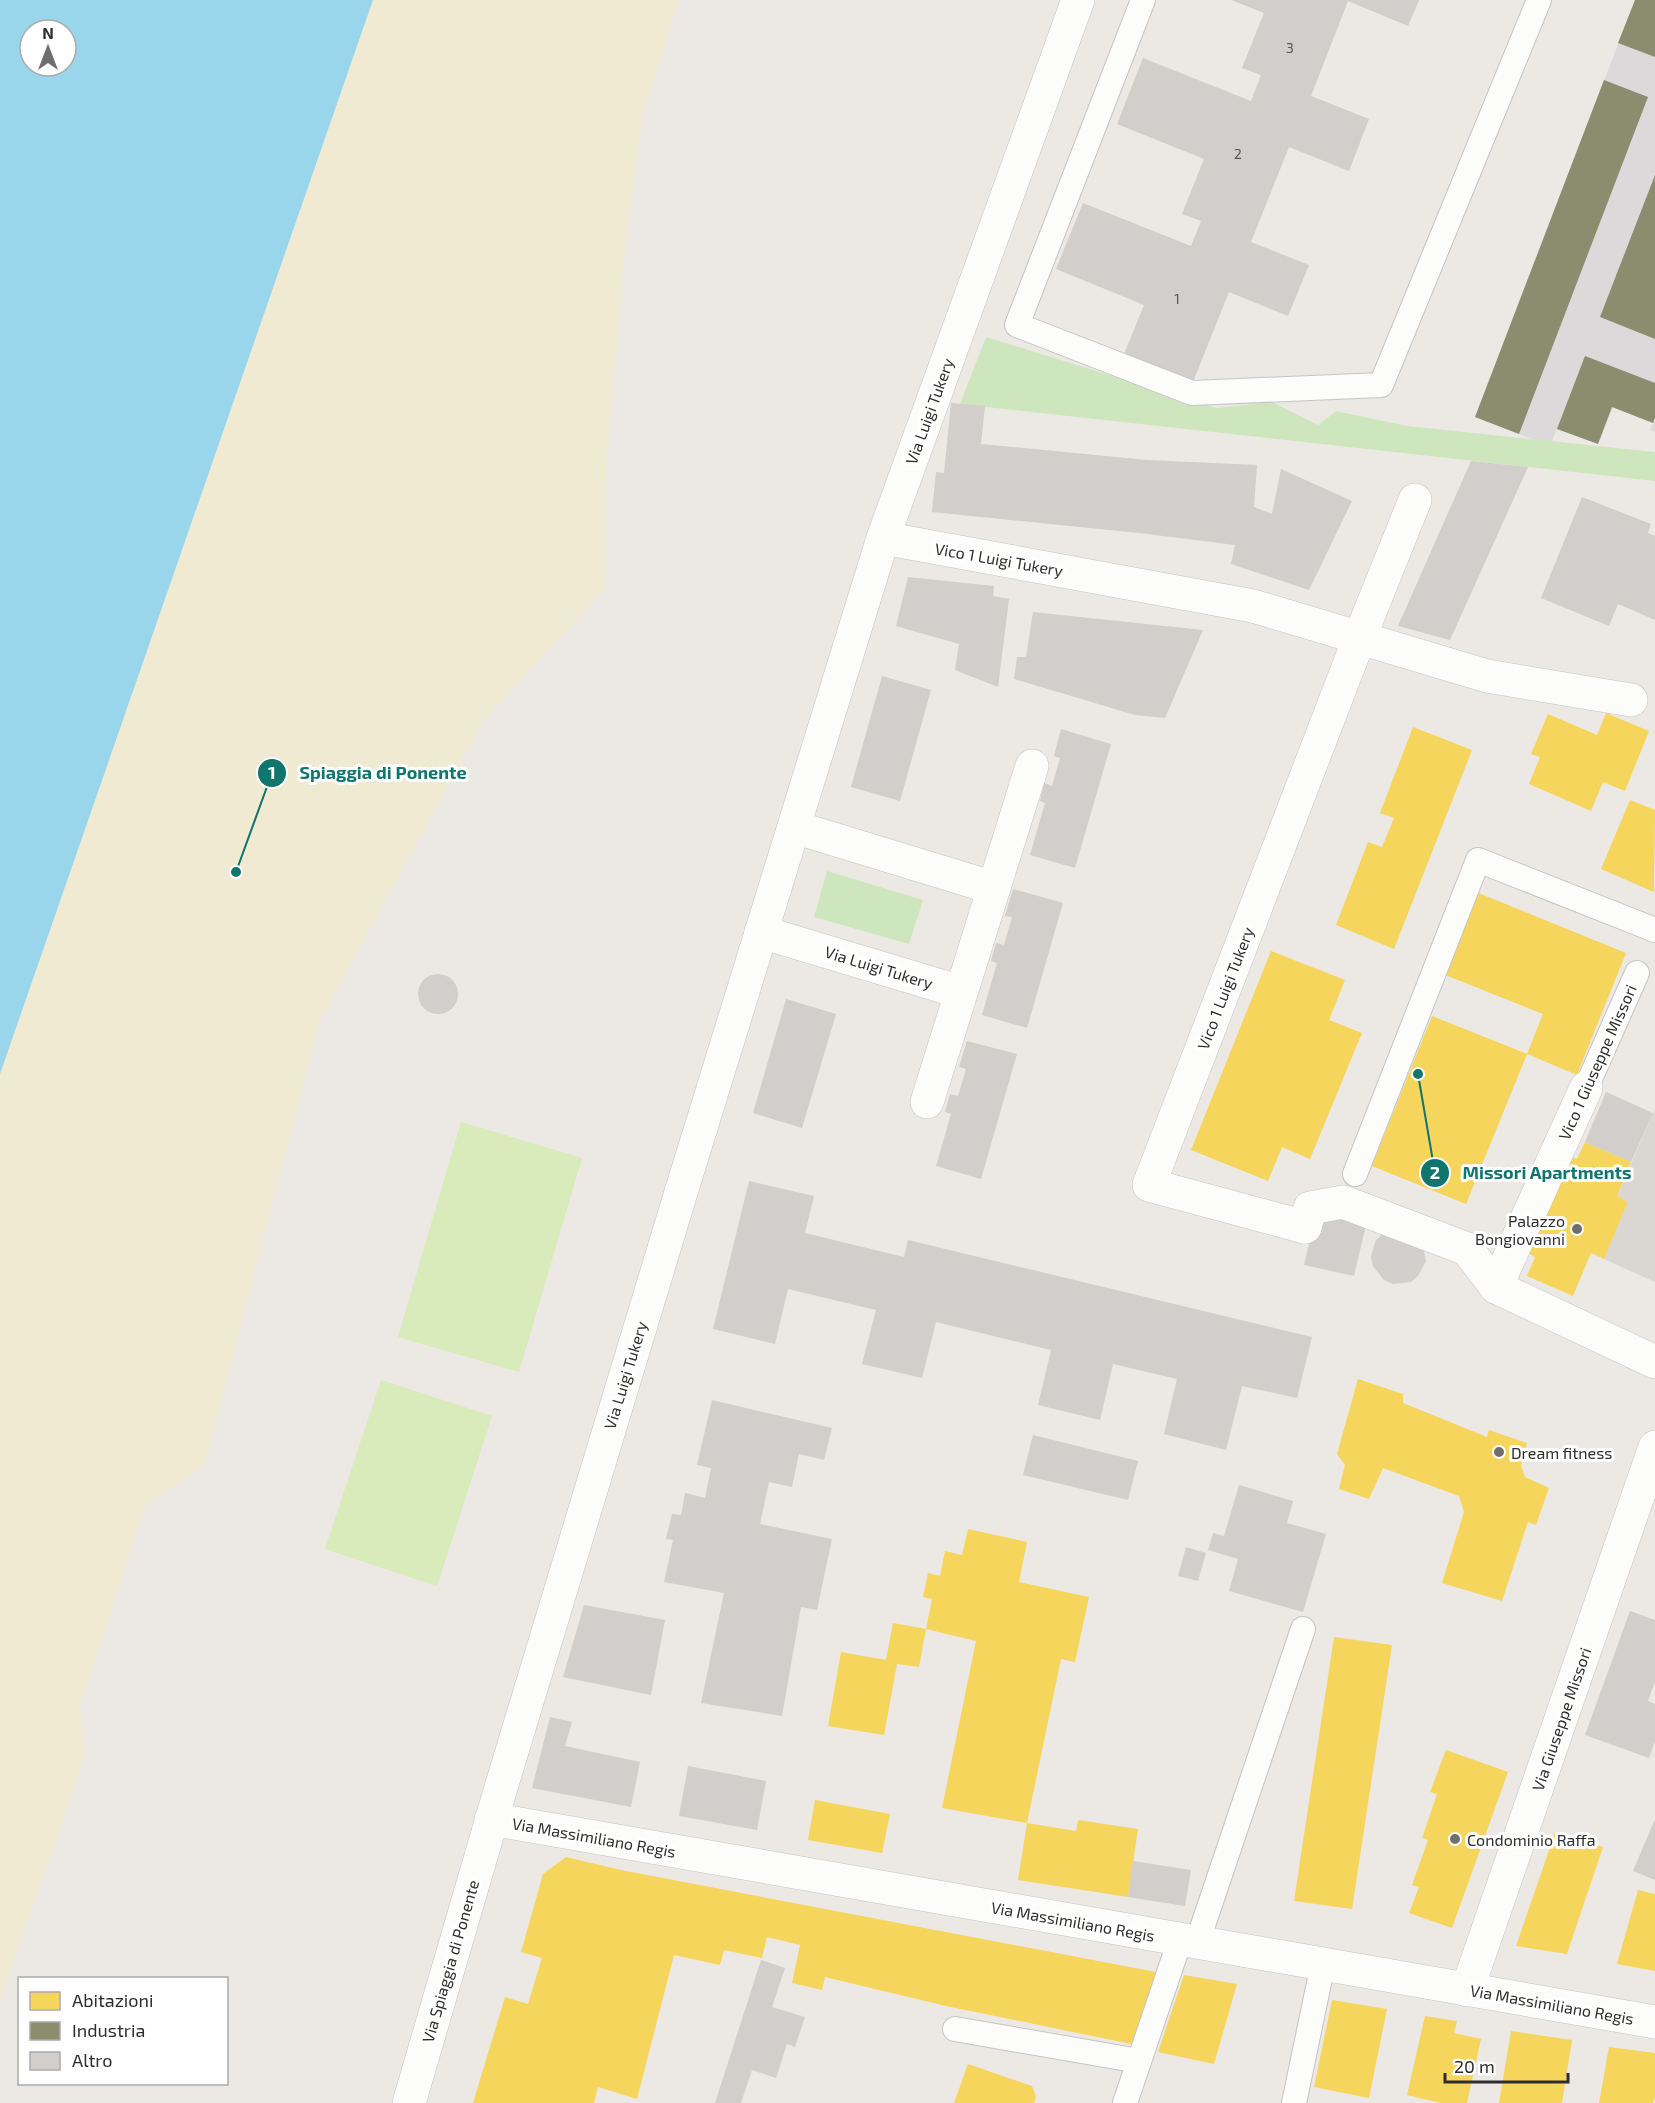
<svg xmlns="http://www.w3.org/2000/svg" width="1655" height="2103" viewBox="0 0 1655 2103" font-family="'Exo 2',sans-serif">
<style>
.industrial{fill:#dcd9db}
.green{fill:#cee6be}
.sand{fill:#f0ead3}
.pitch{fill:#d9eabb}
.plaza{fill:#dad6d2}
.water{fill:#99d6ec;fill-rule:evenodd}
.homes{fill:#f6d55c}
.industry{fill:#8c8c6e}
.building{fill:#d1cecb}
.lines{fill:none;stroke-linecap:round;stroke-linejoin:round}
.service-casing{stroke:#c5c4c5;stroke-width:26}
.pedestrian-casing{stroke:#c5c4c5;stroke-width:34}
.minor-casing{stroke:#c5c4c5;stroke-width:34}
.tertiary-casing{stroke:#c5c4c5;stroke-width:34}
.service{stroke:#fcfcfb;stroke-width:24}
.pedestrian{stroke:#fcfcfb;stroke-width:33}
.minor{stroke:#fcfcfb;stroke-width:33}
.tertiary{stroke:#fcfcfb;stroke-width:33}
.poi-dot{fill:#706f6e;stroke:#fff;stroke-width:2}
.labels{text-anchor:middle;dominant-baseline:central;stroke-width:6;stroke-linejoin:round;paint-order:stroke}
.number-label{font-size:14px;fill:#585857}
.street-label{font-size:16px;fill:#2e2e2e;stroke:#fff}
.poi-label{font-size:16px;fill:#2e2e2e;stroke:#fff;text-anchor:start}
.leader{fill:none;stroke:#0f766e;stroke-width:2}
.callout-dot{fill:#0f766e;stroke:#fff;stroke-width:2}
.mark-label{font-size:18px;text-anchor:middle;font-weight:bold;fill:#fff}
.callout-label{font-size:18px;text-anchor:middle;font-weight:bold;fill:#0f766e;stroke:#fff;stroke-width:6;stroke-linejoin:round;paint-order:stroke}
</style>
<rect width="100%" height="100%" fill="#ece8e4"/>
<polygon class="industrial" points="1635,0 1655,0 1655,432 1650,430 1653,423 1613,407 1598,444 1557,429 1550,446 1475,417"/>
<g class="green">
<polygon points="986,337 1216,408 1272,402 1318,425 1336,411 1407,426 1655,452 1655,481 960,404"/>
<polygon points="827,871 923,900 909,944 814,917"/>
</g>
<polygon class="sand" points="373,0 679,0 644,110 625,252 605,484 605,588 482,723 320,1020 205,1464 145,1506 80,1706 86,1754 0,2000 0,1074"/>
<g class="pitch">
<polygon points="461,1122 582,1158 519,1372 398,1337"/>
<polygon points="381,1380 492,1416 437,1586 325,1549"/>
</g>
<polygon class="plaza" points="1655,1109 1655,1282 1604,1259 1628,1202 1617,1196"/>
<path class="water" d="M0 0H373L0 1074ZM30 30H66V66H30Z"/>
<g class="homes">
<polygon points="1606,713 1649,731 1625,791 1603,782 1591,811 1529,784 1540,757 1531,754 1548,714 1597,735"/>
<polygon points="1413,727 1472,750 1394,949 1336,925 1368,842 1382,847 1394,818 1380,813"/>
<polygon points="1630,800 1655,810 1654,892 1601,869"/>
<polygon points="1476,892 1626,953 1577,1075 1527,1054 1543,1014 1443,974"/>
<polygon points="1271,951 1345,980 1329,1020 1362,1033 1310,1159 1282,1147 1268,1181 1191,1150"/>
<polygon points="1432,1016 1527,1054 1466,1204 1372,1166"/>
<polygon points="1585,1142 1631,1162 1617,1196 1628,1202 1604,1259 1591,1253 1573,1296 1527,1276 1535,1257 1528,1253 1570,1156 1577,1159"/>
<polygon points="1358,1379 1403,1394 1403,1403 1487,1437 1489,1430 1527,1443 1521,1466 1525,1477 1549,1488 1536,1525 1528,1522 1502,1601 1442,1583 1464,1512 1459,1496 1383,1468 1369,1499 1339,1489 1345,1465 1337,1454"/>
<polygon points="968,1529 1027,1542 1019,1582 1089,1597 1075,1662 1061,1659 1027,1823 942,1808 976,1641 926,1629 932,1599 923,1597 928,1573 940,1576 945,1551 962,1555"/>
<polygon points="893,1623 926,1629 919,1667 897,1664 884,1735 828,1726 841,1652 886,1660"/>
<polygon points="1334,1637 1392,1645 1352,1909 1294,1901"/>
<polygon points="1446,1750 1508,1772 1452,1928 1409,1913 1419,1887 1412,1885 1428,1840 1422,1838 1437,1794 1430,1792"/>
<polygon points="815,1800 890,1814 882,1853 808,1840"/>
<polygon points="1078,1820 1138,1829 1128,1897 1018,1880 1027,1823 1076,1831"/>
<polygon points="1555,1833 1603,1847 1567,1954 1516,1946"/>
<polygon points="566,1857 621,1870 1156,1972 1136,2045 946,2006 825,1977 822,1990 792,1983 800,1945 767,1937 762,1958 724,1950 720,1965 674,1955 637,2099 598,2087 594,2103 473,2103 505,1997 528,2004 542,1958 521,1952 543,1874"/>
<polygon points="1638,1890 1655,1894 1655,1971 1617,1964"/>
<polygon points="1184,1975 1237,1984 1214,2064 1158,2052"/>
<polygon points="1332,2000 1387,2009 1369,2098 1314,2087"/>
<polygon points="1425,2016 1457,2021 1454,2033 1481,2039 1467,2103 1441,2103 1407,2095"/>
<polygon points="1511,2031 1572,2040 1562,2103 1499,2103"/>
<polygon points="1609,2047 1655,2053 1655,2097 1653,2103 1599,2103"/>
<polygon points="968,2064 1032,2086 1036,2097 1034,2103 954,2103"/>
</g>
<g class="industry">
<polygon points="1635,0 1655,0 1655,57 1618,43"/>
<polygon points="1604,80 1648,97 1519,434 1475,417"/>
<polygon points="1655,175 1655,339 1600,317"/>
<polygon points="1585,356 1655,383 1655,418 1653,423 1612,407 1598,444 1557,429"/>
</g>
<g class="building">
<polygon points="1231,0 1419,0 1408,26 1348,1 1311,96 1369,119 1349,171 1289,147 1251,242 1309,265 1288,316 1229,292 1191,387 1122,359 1144,305 1056,269 1083,203 1191,246 1201,221 1182,214 1204,159 1117,124 1143,58 1251,101 1261,75 1242,68 1264,13"/>
<polygon points="951,403 985,406 981,444 1147,460 1257,465 1254,507 1272,514 1281,469 1352,501 1309,590 1231,564 1235,545 1139,533 932,512 936,472 944,473"/>
<polygon points="1471,461 1528,467 1450,640 1398,626"/>
<polygon points="1582,497 1651,524 1648,533 1655,536 1655,620 1618,604 1609,626 1541,598"/>
<polygon points="908,577 994,586 993,596 1009,599 998,687 955,670 959,644 896,626"/>
<polygon points="1033,612 1203,630 1165,718 1135,715 1014,679 1017,657 1026,657"/>
<polygon points="882,676 931,690 900,801 851,787"/>
<polygon points="1061,729 1111,744 1075,868 1030,855 1045,803 1040,801 1044,783 1052,786 1060,758 1054,756"/>
<polygon points="1013,889 1063,903 1027,1028 982,1015 997,963 991,961 996,943 1004,945 1012,917 1005,916"/>
<circle cx="438" cy="994" r="20"/>
<polygon points="786,999 836,1014 802,1128 753,1113"/>
<polygon points="967,1041 1017,1054 981,1179 936,1166 951,1114 945,1112 950,1094 958,1096 966,1069 959,1067"/>
<polygon points="1606,1092 1653,1113 1631,1162 1585,1142"/>
<polygon points="749,1181 814,1196 805,1233 904,1257 908,1240 1312,1337 1297,1398 1242,1386 1226,1450 1164,1434 1177,1379 1113,1364 1100,1420 1038,1405 1051,1350 936,1322 922,1378 862,1364 876,1310 788,1289 775,1344 713,1329"/>
<polygon points="1316,1213 1366,1225 1354,1276 1304,1265"/>
<polygon points="1383,1234 1422,1243 1426,1261 1418,1276 1411,1282 1393,1284 1384,1280 1373,1266 1371,1257 1373,1249 1376,1240"/>
<polygon points="712,1400 832,1428 824,1460 799,1454 792,1487 769,1482 760,1524 832,1539 817,1610 801,1607 782,1716 701,1703 724,1593 664,1582 673,1540 666,1539 672,1514 681,1515 685,1493 705,1498 711,1468 697,1465"/>
<polygon points="1033,1435 1138,1461 1128,1500 1023,1475"/>
<polygon points="1239,1485 1293,1501 1287,1523 1326,1534 1303,1612 1229,1591 1238,1559 1208,1550 1213,1533 1224,1536"/>
<polygon points="1186,1547 1206,1553 1198,1581 1178,1576"/>
<polygon points="584,1605 665,1620 651,1695 563,1677"/>
<polygon points="1630,1611 1655,1620 1655,1682 1648,1701 1655,1704 1655,1741 1649,1758 1585,1735"/>
<polygon points="550,1717 572,1722 565,1746 640,1762 631,1807 532,1788"/>
<polygon points="688,1766 766,1781 757,1830 679,1816"/>
<polygon points="1655,1819 1655,1880 1633,1871"/>
<polygon points="1133,1861 1191,1870 1185,1906 1128,1897"/>
<polygon points="761,1960 785,1968 772,2007 805,2017 795,2047 787,2044 776,2078 752,2070 741,2103 715,2103"/>
</g>
<g class="lines">
<g class="service-casing">
<g id="service">
<polyline points="1143,0 1017,325 1192,393 1381,385 1539,0"/>
<polyline points="1586,1088 1637,973"/>
<polyline points="1355,1174 1478,860 1655,930"/>
<polyline points="1197,1943 1303,1629"/>
<polyline points="955,2029 1139,2061"/>
<polyline points="1125,2103 1180,1940"/>
<polyline points="1294,2103 1323,1964"/>
</g>
</g>
<g class="pedestrian-casing">
<polyline id="pedestrian" points="1305,1227 1310,1208 1343,1202 1467,1249 1496,1287"/>
</g>
<g class="minor-casing">
<g id="minor">
<polyline points="883,538 1253,606 1487,676 1631,700"/>
<polyline points="794,827 994,888"/>
<polyline points="761,932 961,992"/>
<polyline points="1586,1088 1496,1287 1655,1362"/>
<polyline points="927,1102 1032,766"/>
<polyline points="1305,1227 1149,1185 1359,639 1415,500"/>
<polyline points="1467,1990 1655,1447"/>
</g>
</g>
<g class="tertiary-casing">
<g id="tertiary">
<polyline points="491,1819 1655,2022"/>
<polyline points="409,2103 503,1781 682,1189 883,538 1078,0"/>
</g>
</g>
<use href="#service" class="service"/>
<use href="#pedestrian" class="pedestrian"/>
<use href="#minor" class="minor"/>
<use href="#tertiary" class="tertiary"/>
</g>
<g class="poi-dot">
<circle cx="1577" cy="1229" r="6"/>
<circle cx="1499" cy="1452" r="6"/>
<circle cx="1455" cy="1839" r="6"/>
</g>
<g class="labels">
<g class="number-label">
<text x="1290" y="47">3</text>
<text x="1238" y="153">2</text>
<text x="1177" y="298">1</text>
</g>
<g class="street-label">
<text transform="translate(929 411) rotate(-70)">Via Luigi Tukery</text>
<text transform="translate(999 559) rotate(10)">Vico 1 Luigi Tukery</text>
<text transform="translate(879 967) rotate(17)">Via Luigi Tukery</text>
<text transform="translate(1225 988) rotate(-69)">Vico 1 Luigi Tukery</text>
<text transform="translate(1597 1062) rotate(-66)">Vico 1 Giuseppe Missori</text>
<text transform="translate(625 1375) rotate(-73)">Via Luigi Tukery</text>
<text transform="translate(1561 1719) rotate(-71)">Via Giuseppe Missori</text>
<text transform="translate(594 1837) rotate(10)">Via Massimiliano Regis</text>
<text transform="translate(1073 1921) rotate(10)">Via Massimiliano Regis</text>
<text transform="translate(450 1961) rotate(-74)">Via Spiaggia di Ponente</text>
<text transform="translate(1552 2004) rotate(10)">Via Massimiliano Regis</text>
</g>
<g class="poi-label">
<text x="1565" y="1220" text-anchor="end">Palazzo<tspan x="1565" dy="18">Bongiovanni</tspan></text>
<text x="1511" y="1452">Dream fitness</text>
<text x="1467" y="1839">Condominio Raffa</text>
</g>
</g>
<path class="leader" d="M236 872L272 773M1418 1074L1435 1173"/>
<g class="callout-dot">
<circle cx="236" cy="872" r="6"/>
<circle cx="1418" cy="1074" r="6"/>
<circle cx="272" cy="773" r="15"/>
<circle cx="1435" cy="1173" r="15"/>
</g>
<g class="mark-label">
<text x="272" y="779">1</text>
<text x="1435" y="1179">2</text>
</g>
<g class="callout-label">
<text x="383" y="779">Spiaggia di Ponente</text>
<text x="1547" y="1179">Missori Apartments</text>
</g>
<rect x="18" y="1977" width="210" height="108" fill="#ffffff" stroke="#ababab" stroke-width="1.5"/>
<rect x="30" y="1992" width="30" height="18" fill="#f6d55c" stroke="#ababab" stroke-width="1.5"/>
<text x="72" y="2007" font-size="18" fill="#2e2e2e">Abitazioni</text>
<rect x="30" y="2022" width="30" height="18" fill="#8c8c6e" stroke="#ababab" stroke-width="1.5"/>
<text x="72" y="2037" font-size="18" fill="#2e2e2e">Industria</text>
<rect x="30" y="2052" width="30" height="18" fill="#d1cecb" stroke="#ababab" stroke-width="1.5"/>
<text x="72" y="2067" font-size="18" fill="#2e2e2e">Altro</text>
<g transform="translate(48 48)"><circle r="28" fill="#ffffff" stroke="#ababab" stroke-width="1.5"/>
<path d="M0-4.5L10 22L0 15L-10 22Z" fill="#706f6e"/>
<text y="-9" font-size="16" font-weight="bold" text-anchor="middle" fill="#2e2e2e">N</text>
</g>
<path d="M1445 2073v9h123v-9" fill="none" stroke="#2e2e2e" stroke-width="3"/>
<text x="1454" y="2073" font-size="18" fill="#2e2e2e" stroke="#ffffff" stroke-width="4.5" paint-order="stroke">20 m</text>
</svg>
